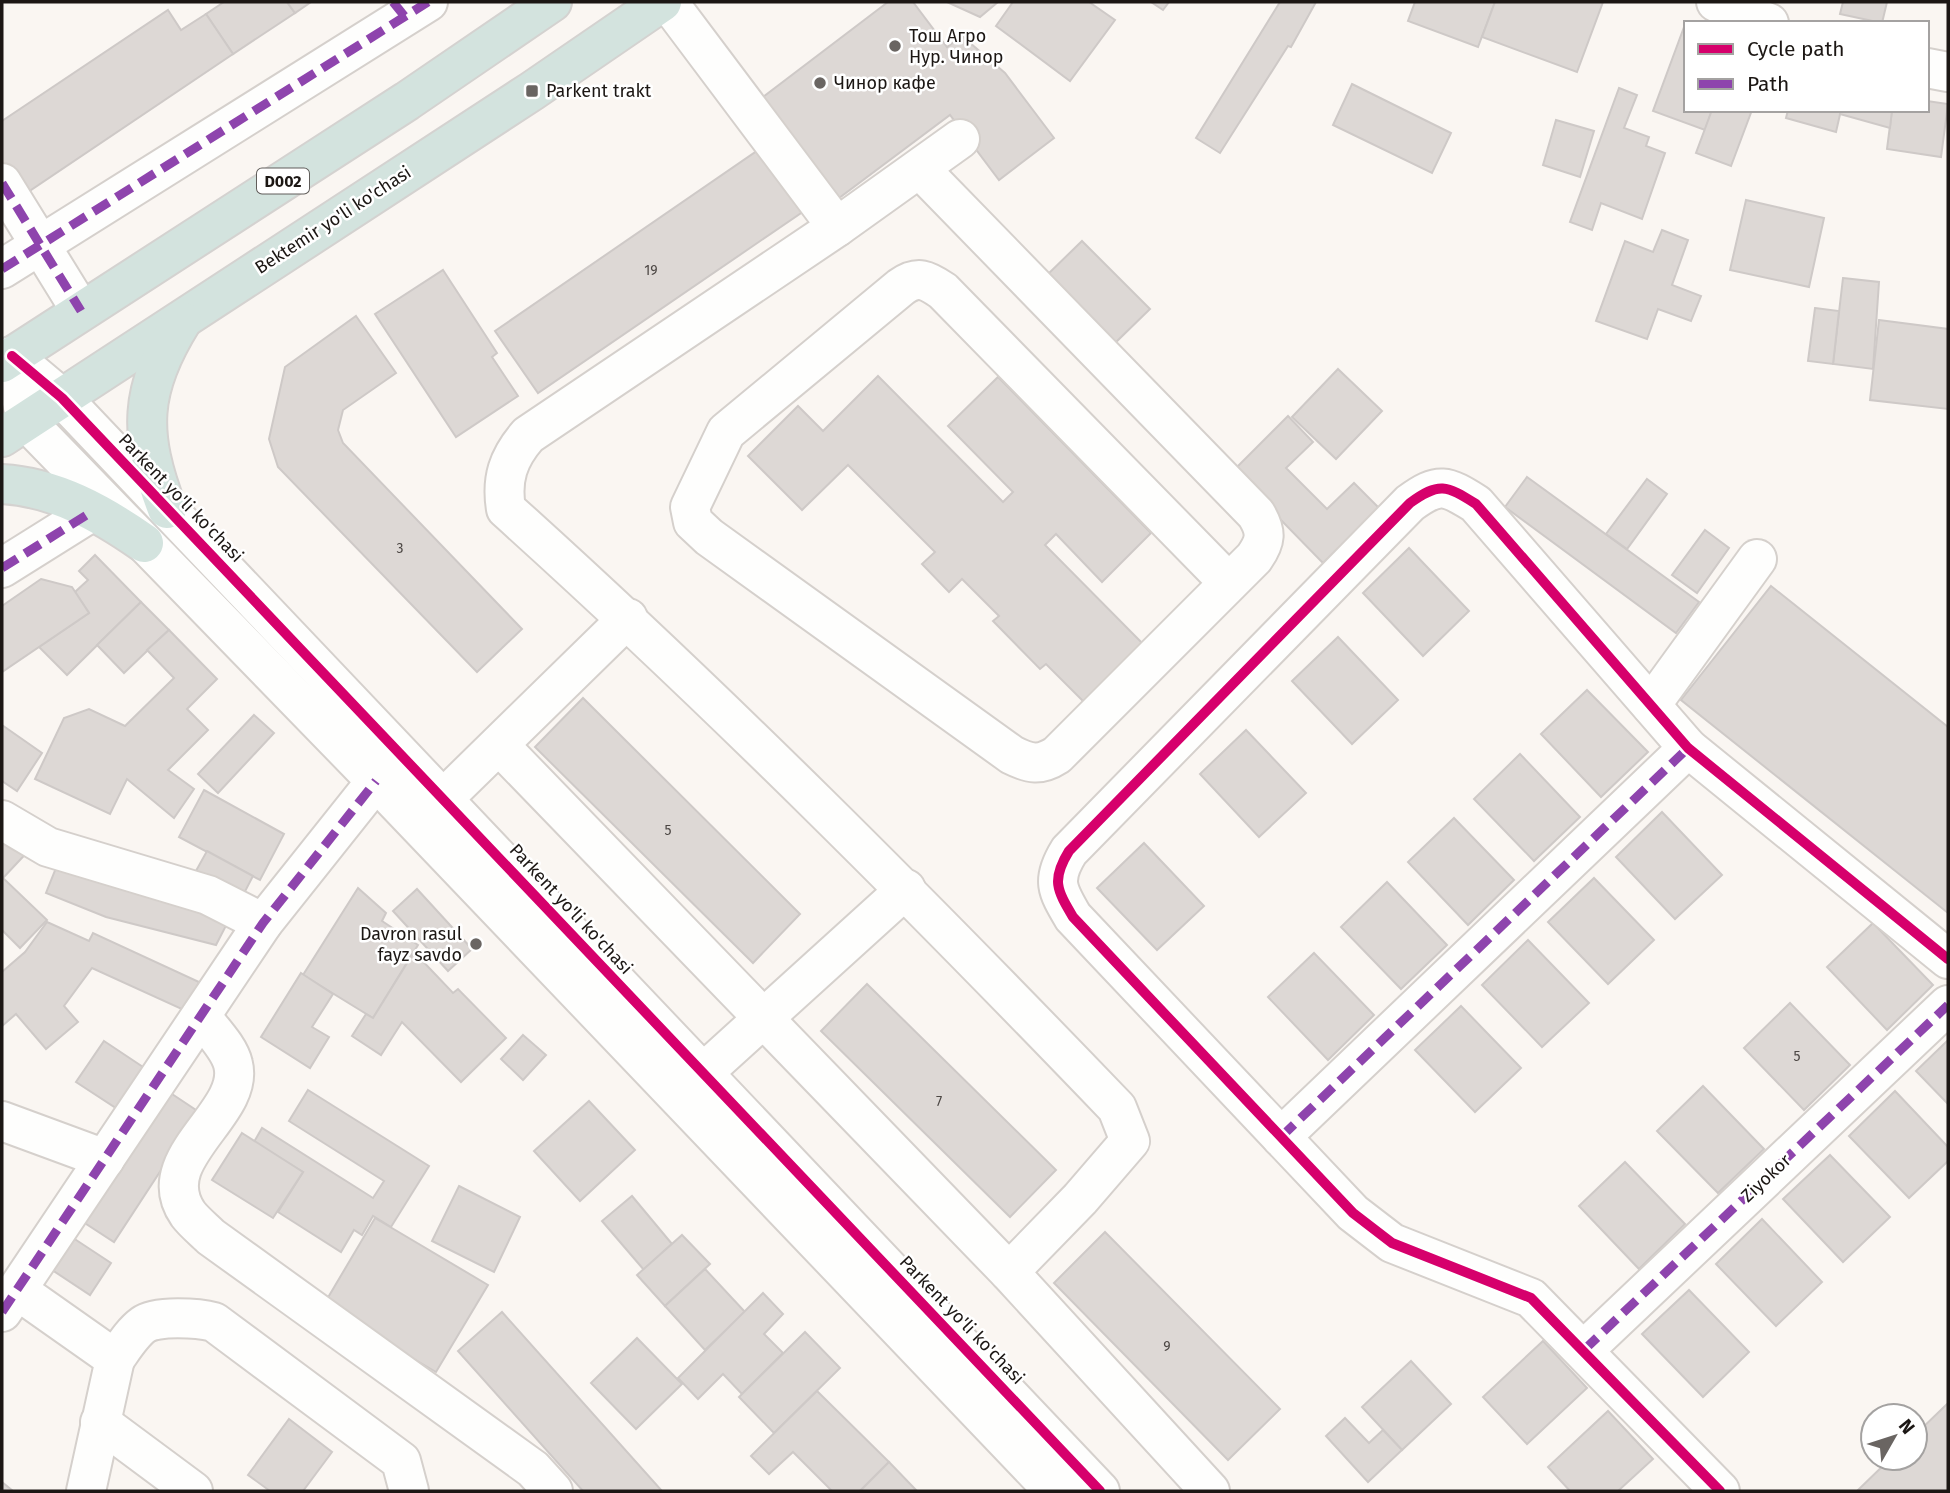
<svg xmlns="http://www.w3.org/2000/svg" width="1950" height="1493" viewBox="0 0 1950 1493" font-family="'Fira Sans',sans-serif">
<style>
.building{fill:#ddd8d5;stroke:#cec9c7;stroke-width:2}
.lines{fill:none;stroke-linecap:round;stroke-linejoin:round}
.minor-casing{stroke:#d5d0cc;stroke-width:42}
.highway-casing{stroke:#d4d2d0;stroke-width:42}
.minor{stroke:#fefefd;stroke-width:38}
.highway{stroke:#d3e3de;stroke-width:38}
.quiet{stroke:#8e44ad;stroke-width:9;stroke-dasharray:18 9;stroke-linecap:butt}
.cycleway-casing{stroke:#fff;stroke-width:15}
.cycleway{stroke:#d6006c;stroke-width:10}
.poi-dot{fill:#6a6562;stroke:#fff;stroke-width:2.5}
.labels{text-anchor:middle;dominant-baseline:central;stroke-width:5;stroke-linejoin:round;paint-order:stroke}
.number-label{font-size:14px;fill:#4c4744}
.shield{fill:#fff;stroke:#605d5a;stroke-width:2}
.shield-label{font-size:16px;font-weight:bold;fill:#1c1714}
.poi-label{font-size:18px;fill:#1c1714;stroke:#fff;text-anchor:start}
.street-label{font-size:18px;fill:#1c1714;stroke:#fff}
</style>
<rect width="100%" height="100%" fill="#faf6f2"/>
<g class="building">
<polygon points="224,2 287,2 295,13 233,54 206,14"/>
<polygon points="287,2 311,2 295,13"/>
<polygon points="888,2 913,2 947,47 962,36 1005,73 1054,138 999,180 950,115 831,204 755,103"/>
<polygon points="947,2 998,2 980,17"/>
<polygon points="1013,2 1089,2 1115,20 1070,81 996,26"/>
<polygon points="1151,2 1169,2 1163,10"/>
<polygon points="1280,2 1316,2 1291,47 1288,46 1220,153 1196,138"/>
<polygon points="1415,2 1495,2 1478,47 1408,21"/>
<polygon points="1495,2 1603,2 1577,72 1482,37"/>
<polygon points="1843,2 1887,2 1882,23 1840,14"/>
<polygon points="168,10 181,30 206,14 233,54 22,196 2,166 2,121"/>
<polygon points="1684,27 1686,110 1712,110 1705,130 1653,111"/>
<polygon points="1352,84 1451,133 1432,173 1333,125"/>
<polygon points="1619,88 1637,95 1624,128 1649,137 1646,146 1665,153 1642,219 1601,203 1592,230 1570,222"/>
<polygon points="1927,101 1948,104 1941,157 1887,149 1892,110 1927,110"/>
<polygon points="1712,110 1752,110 1731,166 1696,153"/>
<polygon points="1788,110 1841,110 1836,132 1786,118"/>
<polygon points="1841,110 1892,110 1890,128 1840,114"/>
<polygon points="1556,120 1594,131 1580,177 1543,165"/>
<polygon points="764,146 807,209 538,393 495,331"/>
<polygon points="1746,200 1824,218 1809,287 1730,270"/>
<polygon points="1662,230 1688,240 1672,285 1701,296 1691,321 1658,309 1647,339 1596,321 1625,241 1653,252"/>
<polygon points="1082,241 1150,309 1114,344 1046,276"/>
<polygon points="443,270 497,353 492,357 518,396 456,437 375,314"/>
<polygon points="1843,278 1879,282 1873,369 1833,364"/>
<polygon points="1815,308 1839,311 1833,364 1808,361"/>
<polygon points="356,316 396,373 343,410 338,430 343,443 522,629 477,672 278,467 269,439 285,367"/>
<polygon points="1879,320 1948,329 1948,409 1870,400"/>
<polygon points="1338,369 1382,411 1336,459 1292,417"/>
<polygon points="878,376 1003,502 1013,492 948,426 998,377 1151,533 1102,582 1056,534 1045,545 1152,653 1093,711 1046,664 1040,669 993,621 999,616 962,579 949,592 922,564 935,552 848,465 802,510 748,456 798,406 823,431"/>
<polygon points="1288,416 1313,442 1286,468 1327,509 1354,483 1379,508 1323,563 1233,471"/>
<polygon points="1527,477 1699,602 1676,633 1505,507"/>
<polygon points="1647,479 1667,494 1627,549 1606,534"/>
<polygon points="1705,530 1729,548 1697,593 1672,575"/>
<polygon points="1409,548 1469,611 1423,656 1363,593"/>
<polygon points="95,555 141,602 67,675 39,647 89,613 75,592 88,580 79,571"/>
<polygon points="41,579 72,587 89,613 2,672 2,606"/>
<polygon points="1771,586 1948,727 1948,913 1681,700"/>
<polygon points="141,602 169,630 124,673 97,645"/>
<polygon points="169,630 217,679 187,709 208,730 168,770 194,789 174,818 127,779 110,814 35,779 64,718 89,709 125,726 174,678 147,650"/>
<polygon points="1338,637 1398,700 1352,744 1292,681"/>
<polygon points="1587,690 1648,752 1601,797 1541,734"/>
<polygon points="583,698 800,914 753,963 535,747"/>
<polygon points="254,715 274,733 218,793 198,774"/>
<polygon points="2,725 42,753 17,791 2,781"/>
<polygon points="1246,730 1306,793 1259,837 1200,774"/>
<polygon points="1520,754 1580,817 1534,861 1474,799"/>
<polygon points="204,790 284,834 260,880 179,837"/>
<polygon points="1662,812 1722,875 1675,919 1616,857"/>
<polygon points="1454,818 1514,880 1468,925 1408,862"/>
<polygon points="2,829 34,845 3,878 47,920 20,948 2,930"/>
<polygon points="1144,843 1204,906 1157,950 1097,888"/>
<polygon points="207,851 253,876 239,903 192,878"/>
<polygon points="58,863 233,912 216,945 106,917 46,893"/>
<polygon points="1594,878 1654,940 1608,984 1548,922"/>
<polygon points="1387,882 1447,945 1401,989 1341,927"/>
<polygon points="358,888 386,913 382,921 418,945 373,1018 303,975"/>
<polygon points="417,889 472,949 448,971 393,911"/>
<polygon points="47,922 89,941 93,933 199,982 186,1011 92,968 64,1006 78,1022 46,1049 16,1014 2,1026 2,972 25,952"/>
<polygon points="1873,923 1933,985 1887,1030 1827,967"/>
<polygon points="1528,940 1589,1003 1542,1047 1482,985"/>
<polygon points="414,952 453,993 458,989 506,1038 461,1082 402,1022 381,1055 352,1036 366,1014 373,1018"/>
<polygon points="1314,953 1374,1015 1328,1060 1268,997"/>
<polygon points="301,973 333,994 312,1027 329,1037 310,1068 261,1037"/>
<polygon points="867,984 1056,1170 1010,1217 821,1031"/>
<polygon points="1790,1003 1850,1065 1804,1110 1744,1048"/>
<polygon points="1461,1006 1521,1068 1475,1112 1415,1050"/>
<polygon points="523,1035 546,1055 523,1080 501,1059"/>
<polygon points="1948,1040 1948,1104 1916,1071"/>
<polygon points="104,1041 146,1069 119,1110 76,1082"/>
<polygon points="1703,1086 1764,1149 1718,1193 1657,1131"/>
<polygon points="163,1088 199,1112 114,1242 77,1218"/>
<polygon points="308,1090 429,1166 391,1227 373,1216 362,1235 354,1230 341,1252 278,1212 303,1172 254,1142 262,1128 373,1198 384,1181 289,1121"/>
<polygon points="1895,1091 1948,1147 1948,1161 1909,1198 1849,1136"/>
<polygon points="589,1101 635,1150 580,1201 534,1151"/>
<polygon points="242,1133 303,1172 273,1218 212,1180"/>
<polygon points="1830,1155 1890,1217 1843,1262 1783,1199"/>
<polygon points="1625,1162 1685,1224 1639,1269 1579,1206"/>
<polygon points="459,1186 520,1217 494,1272 432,1241"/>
<polygon points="632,1196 672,1244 644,1270 602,1221"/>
<polygon points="375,1218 488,1285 436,1372 323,1306"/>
<polygon points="1762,1219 1822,1282 1776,1326 1716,1264"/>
<polygon points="64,1232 111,1263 90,1295 43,1264"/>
<polygon points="1105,1232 1280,1409 1228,1460 1054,1283"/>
<polygon points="682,1235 710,1264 665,1306 637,1275"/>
<polygon points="705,1269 745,1312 705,1350 665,1306"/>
<polygon points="1689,1290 1749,1352 1703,1397 1642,1334"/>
<polygon points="763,1293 783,1314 764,1334 783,1353 742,1394 723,1374 698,1399 678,1378"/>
<polygon points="502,1312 662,1491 583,1491 458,1351"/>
<polygon points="805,1332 840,1368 774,1433 739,1397"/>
<polygon points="637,1338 682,1384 636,1429 591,1383"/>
<polygon points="1543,1341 1587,1388 1527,1444 1483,1397"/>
<polygon points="1411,1361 1451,1404 1402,1450 1362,1407"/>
<polygon points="817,1391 889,1462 860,1491 832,1491 793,1452 769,1474 751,1456"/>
<polygon points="1948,1403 1948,1491 1857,1491 1891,1458 1915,1458 1915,1435"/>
<polygon points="1608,1411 1653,1459 1618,1491 1570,1491 1548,1467"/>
<polygon points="1345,1418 1369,1443 1383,1430 1402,1450 1368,1482 1326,1436"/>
<polygon points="289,1419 332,1452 303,1491 270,1491 248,1475"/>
<polygon points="889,1462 917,1491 860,1491"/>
<polygon points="2,1482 13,1491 2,1491"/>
</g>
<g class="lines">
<g class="minor-casing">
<g id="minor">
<polyline points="668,2 837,227 960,139"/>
<polyline points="1716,2 1769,23"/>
<polyline points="1927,68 1948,72"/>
<path d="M921 170 1256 514C1267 532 1266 541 1254 558L1057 755C1040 766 1030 764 1012 755L709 537 693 522 690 507 726 432 901 287C918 275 927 280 943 291L1229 583"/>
<polyline points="2,183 81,311"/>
<path d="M837 227 528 435C508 458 501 479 506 509 718 700 919 902 1117 1108L1130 1141 1080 1199 1009 1272"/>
<polyline points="2,269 428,2"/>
<polyline points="12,356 62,398 1100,1491"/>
<polyline points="12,356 26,421 376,781 1054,1491"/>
<polyline points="2,568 93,511"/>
<polyline points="1651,705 1757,559"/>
<polyline points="499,745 1009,1272 1210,1491"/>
<polyline points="443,799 628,618"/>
<polyline points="2,820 48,847 208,895 263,923"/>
<path d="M201 1016C211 1030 229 1047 233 1064 246 1114 149 1158 188 1214 194 1222 204 1230 211 1237L533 1469 553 1491"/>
<polyline points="703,1073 906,889"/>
<polyline points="2,1121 105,1159"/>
<polyline points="1281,1137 1688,748"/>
<polyline points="17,1290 115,1359 86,1491"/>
<polyline points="2,1312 263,923 376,781"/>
<polyline points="1584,1350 1948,1005"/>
<path d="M115 1359C123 1348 132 1333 143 1325 156 1315 199 1318 214 1322L401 1461 409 1491"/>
<polyline points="100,1422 193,1491"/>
<path d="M1720 1491 1531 1298 1392 1243 1353 1213 1073 917C1057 890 1051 880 1069 851L1410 503C1439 482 1446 485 1476 504L1688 748 1948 959"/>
</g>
</g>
<g class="highway-casing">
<g id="highway">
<polyline points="2,363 407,101 552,2"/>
<polyline points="2,437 532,91 662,2"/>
<path d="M2 484C55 487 101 513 144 543"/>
<path d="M167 509C138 433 139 390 182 321"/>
</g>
</g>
<use href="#minor" class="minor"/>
<use href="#highway" class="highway"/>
<g class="quiet">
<polyline points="393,2 406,18"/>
<polyline points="2,183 81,311"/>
<polyline points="2,269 428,2"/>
<polyline points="2,568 93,511"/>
<polyline points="1281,1137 1688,748"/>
<polyline points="2,1312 263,923 376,781"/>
<polyline points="1584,1350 1948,1005"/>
</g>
<g class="cycleway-casing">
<g id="cycleway">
<polyline points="12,356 62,398 1100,1491"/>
<path d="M1720 1491 1531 1298 1392 1243 1353 1213 1073 917C1057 890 1051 880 1069 851L1410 503C1439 482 1446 485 1476 504L1688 748 1948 959"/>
</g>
</g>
<use href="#cycleway" class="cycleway"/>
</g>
<g class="poi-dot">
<circle cx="895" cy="46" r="7"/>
<circle cx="820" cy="83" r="7"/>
<rect x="525" y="84" width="14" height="14" rx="3.5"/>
<circle cx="476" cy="944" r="7"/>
</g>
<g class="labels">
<g class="number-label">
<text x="651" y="270">19</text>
<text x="400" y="548">3</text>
<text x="668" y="830">5</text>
<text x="1797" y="1056">5</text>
<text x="939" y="1101">7</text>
<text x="1167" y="1346">9</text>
</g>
<rect class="shield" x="257" y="168.5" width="52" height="25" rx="5"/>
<g class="shield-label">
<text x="283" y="181">D002</text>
</g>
<g class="poi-label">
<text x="909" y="36">Тош Агро<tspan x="909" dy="21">Нур. Чинор</tspan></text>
<text x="834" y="83">Чинор кафе</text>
<text x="546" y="91">Parkent trakt</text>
<text x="462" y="934" text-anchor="end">Davron rasul<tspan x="462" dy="21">fayz savdo</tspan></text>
</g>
<g class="street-label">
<text transform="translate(333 220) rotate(-33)">Bektemir yo'li ko'chasi</text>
<text transform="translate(181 498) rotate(46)">Parkent yo'li ko'chasi</text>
<text transform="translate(571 909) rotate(47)">Parkent yo'li ko'chasi</text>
<text transform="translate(1766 1178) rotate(-43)">Ziyokor</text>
<text transform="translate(962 1320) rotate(46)">Parkent yo'li ko'chasi</text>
</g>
</g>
<rect width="1950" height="1493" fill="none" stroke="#1c1714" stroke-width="7"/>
<rect x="1684" y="21" width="245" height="91" fill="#ffffff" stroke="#a4a2a1" stroke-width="2"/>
<rect x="1698" y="44" width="35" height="10" fill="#d6006c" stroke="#a4a2a1" stroke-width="2"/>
<text x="1747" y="56" font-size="21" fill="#1c1714">Cycle path</text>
<rect x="1698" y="79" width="35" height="10" fill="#8e44ad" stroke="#a4a2a1" stroke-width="2"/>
<text x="1747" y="91" font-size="21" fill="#1c1714">Path</text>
<g transform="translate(1894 1437) rotate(51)"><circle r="33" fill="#ffffff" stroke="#a4a2a1" stroke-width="2"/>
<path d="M0-5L12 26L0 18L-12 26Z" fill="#6a6562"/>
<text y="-10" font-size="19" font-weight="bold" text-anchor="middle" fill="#1c1714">N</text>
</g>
</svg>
